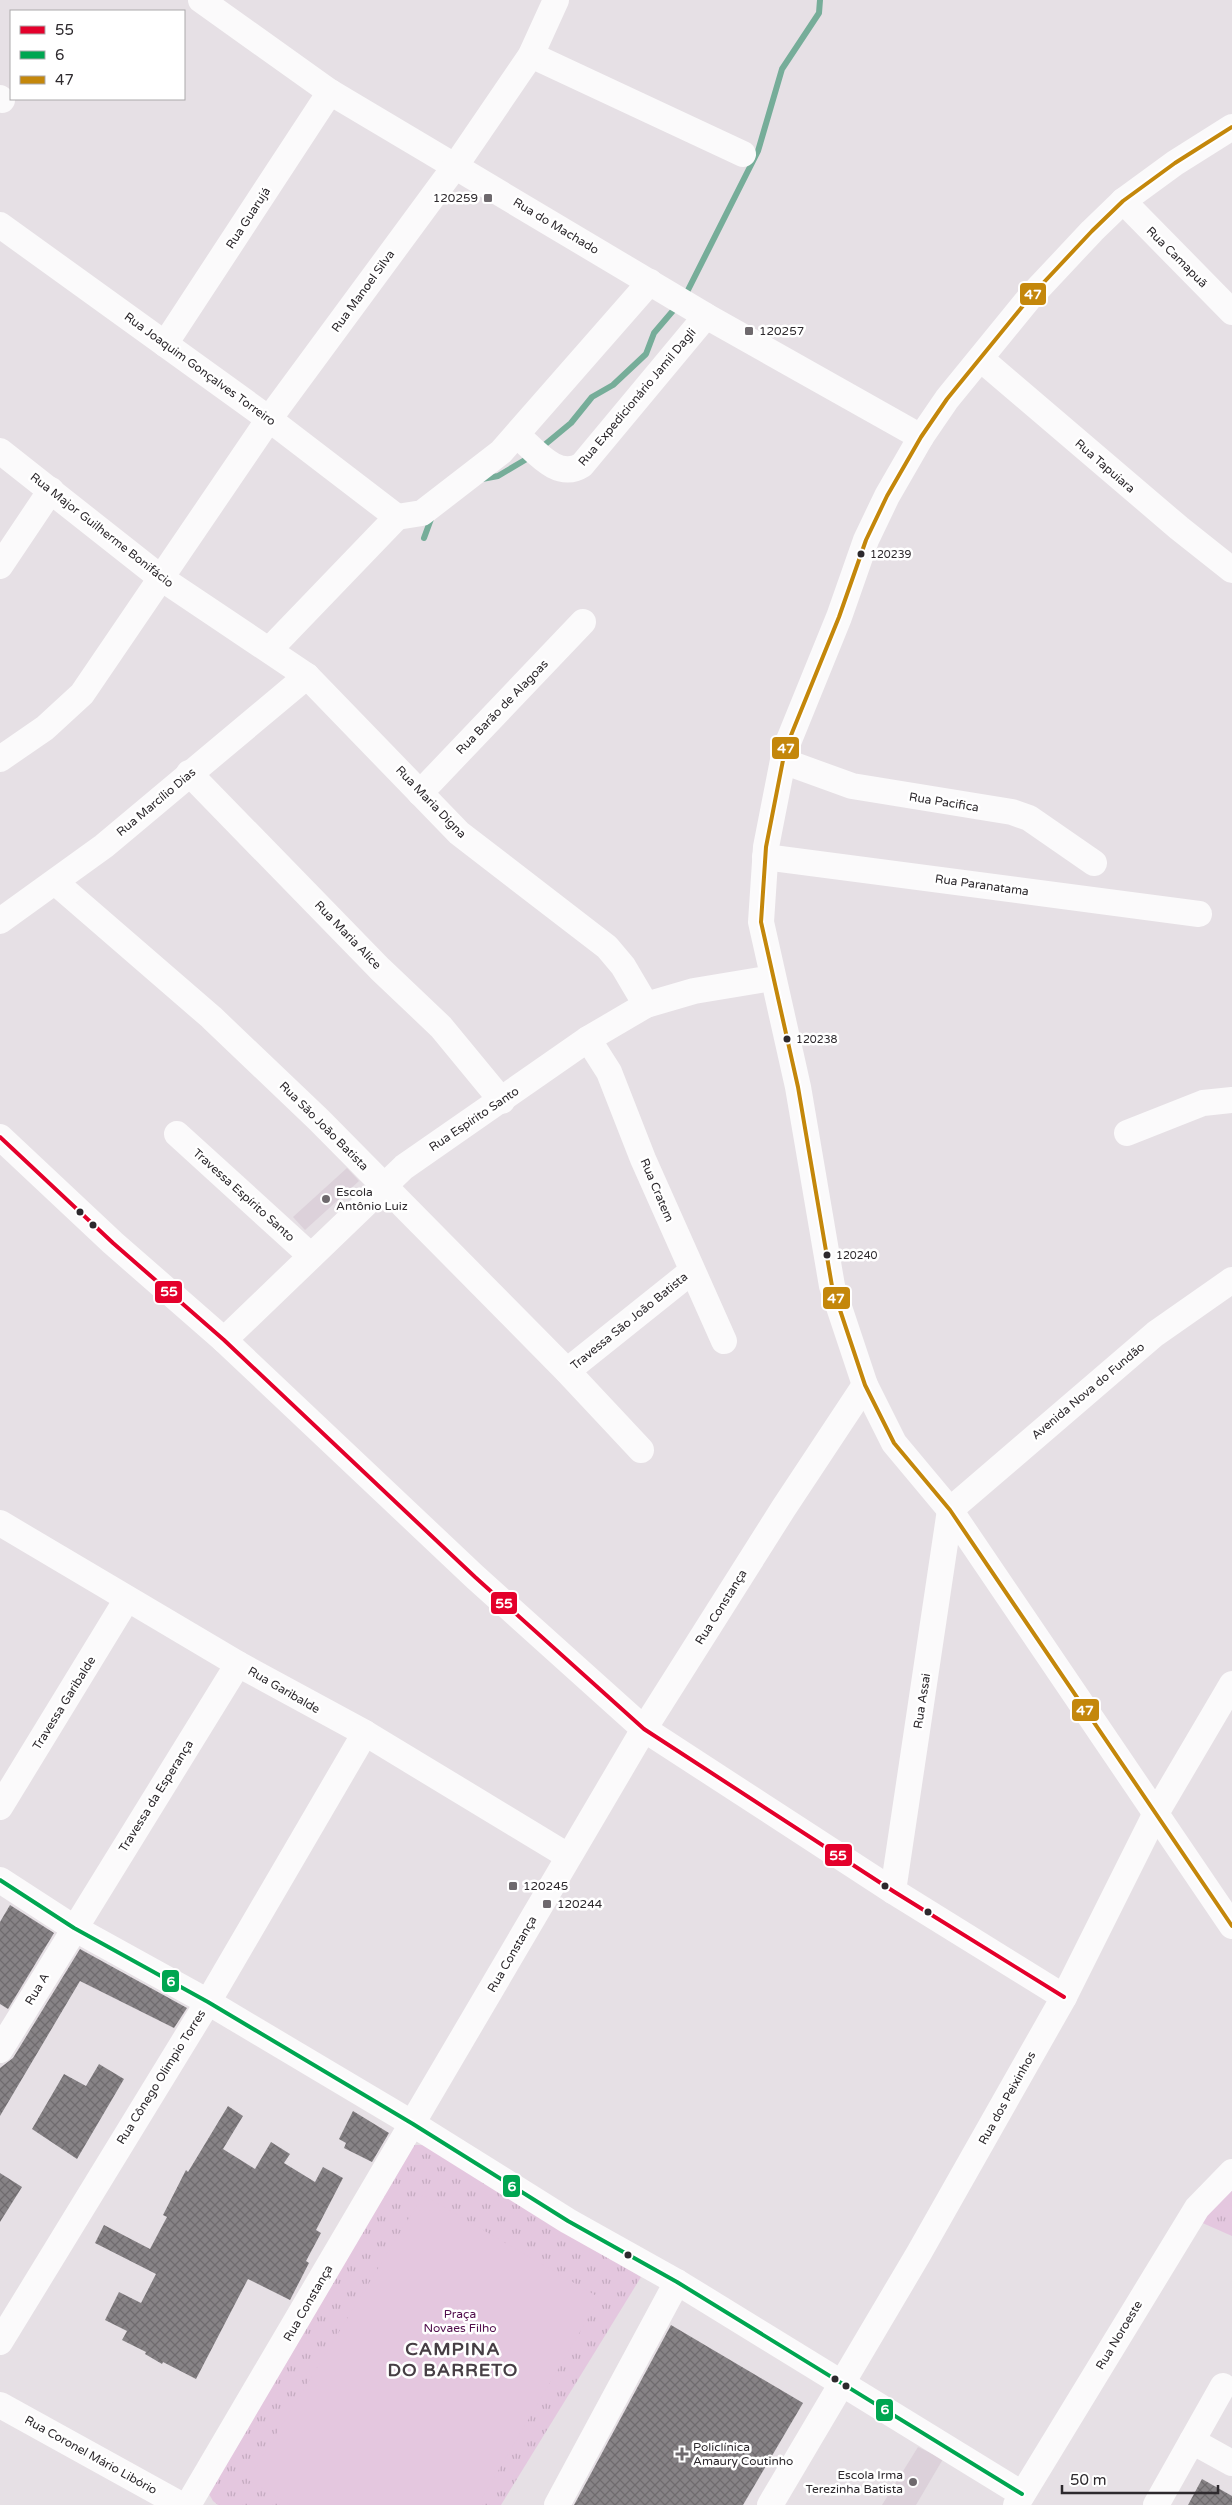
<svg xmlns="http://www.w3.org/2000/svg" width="1232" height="2505" viewBox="0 0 1232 2505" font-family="'Varela Round',sans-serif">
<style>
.built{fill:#dcd1da}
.park{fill:url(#park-tufts)}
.pitch{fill:#e4c7df}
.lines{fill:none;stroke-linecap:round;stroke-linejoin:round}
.stream{stroke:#76ad99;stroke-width:6}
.building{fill:url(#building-cross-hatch)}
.minor{stroke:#fbfafb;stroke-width:26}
.bus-1-casing{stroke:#fff;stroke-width:8}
.bus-2-casing{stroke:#fff;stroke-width:8}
.bus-3-casing{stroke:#fff;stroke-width:8}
.bus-1{stroke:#e4002b;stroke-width:4}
.bus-2{stroke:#00a651;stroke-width:4}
.bus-3{stroke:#c4870b;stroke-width:4}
.poi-dot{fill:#6e696d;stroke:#fff;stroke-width:2}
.bus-dot{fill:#2d292d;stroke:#fff;stroke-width:2}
.labels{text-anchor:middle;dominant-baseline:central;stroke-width:5;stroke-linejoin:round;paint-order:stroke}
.bus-label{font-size:11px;fill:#2d292d;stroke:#fff;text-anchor:start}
.poi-label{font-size:12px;fill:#2d292d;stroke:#fff;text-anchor:start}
.street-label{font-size:12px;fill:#2d292d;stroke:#fff}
.park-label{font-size:12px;fill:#510e4c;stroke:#fff}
.district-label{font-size:18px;font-weight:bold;letter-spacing:1px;fill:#463e44;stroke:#fff}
.line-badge{stroke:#fff;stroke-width:2}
.badge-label{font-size:14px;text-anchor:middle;font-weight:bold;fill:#fff}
</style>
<defs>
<pattern id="park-tufts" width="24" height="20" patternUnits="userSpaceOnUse" patternTransform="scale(1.25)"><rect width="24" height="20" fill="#e4c7df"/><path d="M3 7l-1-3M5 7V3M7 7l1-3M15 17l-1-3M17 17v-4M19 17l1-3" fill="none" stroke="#c4abc0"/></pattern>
<pattern id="building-cross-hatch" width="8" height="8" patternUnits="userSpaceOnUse" patternTransform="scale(1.25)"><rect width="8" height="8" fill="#878386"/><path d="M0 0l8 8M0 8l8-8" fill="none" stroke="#6f6b6e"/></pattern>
</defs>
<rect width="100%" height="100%" fill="#e6e0e5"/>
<g class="built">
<polygon points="347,1168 359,1181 305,1230 293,1217"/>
<polygon points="918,2447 943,2459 916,2505 882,2505"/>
</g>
<g class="park">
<polygon points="414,2145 423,2145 641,2277 501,2505 218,2505 213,2501 209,2494"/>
<polygon points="1232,2181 1232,2236 1198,2221"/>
</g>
<polygon class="pitch" points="423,2195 600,2298 478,2505 291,2505 248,2480"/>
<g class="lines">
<g class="stream">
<polyline points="685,296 758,151 782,69 819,13 820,0"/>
<polyline points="542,447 571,423 592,397 613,385 646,354 654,333 677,306"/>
<polyline points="482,479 498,476 530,457"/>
<polyline points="424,538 431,519"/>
</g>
</g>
<g class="building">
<polygon points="10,1905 54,1933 8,2009 0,2004 0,1922"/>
<polygon points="80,1949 187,2008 174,2028 80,1981 0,2116 0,2068 13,2058"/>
<polygon points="99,2064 124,2079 77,2159 32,2129 64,2074 86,2086"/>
<polygon points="228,2106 243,2116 223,2149 255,2169 271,2142 290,2154 284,2163 315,2182 323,2167 343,2178 316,2230 321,2233 306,2261 309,2263 290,2300 248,2279 196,2379 163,2362 162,2364 145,2354 146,2352 122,2340 127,2331 105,2320 119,2292 141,2303 156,2274 95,2243 104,2225 150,2249 167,2217 163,2215 186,2170 188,2172"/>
<polygon points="353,2111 389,2133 372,2162 344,2148 346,2143 339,2139"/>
<polygon points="0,2173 22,2187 0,2222"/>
<polygon points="671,2325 803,2403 743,2505 574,2505"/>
<polygon points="1202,2479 1232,2496 1232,2505 1188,2505"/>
</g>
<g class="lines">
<g class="minor">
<polyline points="201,0 330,92 706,316 921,437"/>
<polyline points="531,55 743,154"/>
<polyline points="0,98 2,100"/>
<polyline points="1232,127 1175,163 1123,201 1092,231 1031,296 947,399 921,437 887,496 866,540 839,617 785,750 766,847 761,922 798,1087 832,1286 865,1385 894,1443 950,1510 1232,1926"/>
<polyline points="1123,201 1232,312"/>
<polyline points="0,225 269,419 397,517"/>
<polyline points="165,344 330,92"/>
<polyline points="981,359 1179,528 1232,570"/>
<path d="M517 435C535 450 557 481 582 465L706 316"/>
<polyline points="0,451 161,578 307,676 459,833 607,947 623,966 646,1005"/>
<polyline points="397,517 422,513 501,452 650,282"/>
<polyline points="0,566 51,490"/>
<polyline points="270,649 397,517"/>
<polyline points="0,759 45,728 82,694 269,419 456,165 531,55 556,0"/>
<polyline points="783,761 852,786 1012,812 1029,818 1094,863"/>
<polyline points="189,773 380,969 441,1027 502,1101"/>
<polyline points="420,793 583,622"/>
<polyline points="765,857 1199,914"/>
<polyline points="55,882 211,1017 319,1120 567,1371 641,1450"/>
<polyline points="0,921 104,846 307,676"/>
<polyline points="588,1039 609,1072 643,1159 724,1341"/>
<polyline points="1127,1133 1203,1103 1232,1100"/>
<polyline points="177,1134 311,1256"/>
<polyline points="0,1137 113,1243 224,1340 475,1577 644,1729 893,1891 1064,1997"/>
<polyline points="224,1340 404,1167 588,1039 646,1005 694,991 772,978"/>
<polyline points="567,1371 692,1271"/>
<polyline points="950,1510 1155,1334 1232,1280"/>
<polyline points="0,1523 238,1664 365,1733 568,1856"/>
<polyline points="0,1807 127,1599"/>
<polyline points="0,1880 74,1928 208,2002 413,2124 568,2221 677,2282 1022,2494"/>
<polyline points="893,1891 950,1510"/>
<polyline points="0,2050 238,1664"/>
<polyline points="0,2342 208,2002 365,1733"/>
<polyline points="0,2405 181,2505"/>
<polyline points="1192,2441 1232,2463"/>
<polyline points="188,2505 644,1729 783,1509 865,1385"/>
<polyline points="557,2505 677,2282"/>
<polyline points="770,2505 919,2253 1064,1997 1155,1815 1232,1684"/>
<polyline points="1016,2505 1197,2208 1232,2172"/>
<polyline points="1156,2505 1223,2386"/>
</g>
<g class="bus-1-casing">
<polyline id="bus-1" points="0,1137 113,1243 224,1340 475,1577 644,1729 893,1891 1064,1997"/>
</g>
<g class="bus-2-casing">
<polyline id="bus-2" points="0,1880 74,1928 208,2002 413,2124 568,2221 677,2282 1022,2494"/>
</g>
<g class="bus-3-casing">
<polyline id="bus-3" points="1232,127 1175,163 1123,201 1092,231 1031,296 947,399 921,437 887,496 866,540 839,617 785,750 766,847 761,922 798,1087 832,1286 865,1385 894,1443 950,1510 1232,1926"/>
</g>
<use href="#bus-1" class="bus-1"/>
<use href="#bus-2" class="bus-2"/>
<use href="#bus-3" class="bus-3"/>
</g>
<g class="poi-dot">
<rect x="483" y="193" width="10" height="10" rx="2.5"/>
<rect x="744" y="326" width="10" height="10" rx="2.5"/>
<circle cx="326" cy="1199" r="5"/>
<rect x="508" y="1881" width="10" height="10" rx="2.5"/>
<rect x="542" y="1899" width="10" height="10" rx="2.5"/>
<path d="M679.5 2446.5h5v5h5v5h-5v5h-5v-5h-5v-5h5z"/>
<circle cx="913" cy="2482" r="5"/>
</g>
<g class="bus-dot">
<circle cx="861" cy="554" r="4.5"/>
<circle cx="787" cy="1039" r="4.5"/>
<circle cx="80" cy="1212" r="4.5"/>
<circle cx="93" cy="1225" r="4.5"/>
<circle cx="827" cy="1255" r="4.5"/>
<circle cx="885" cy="1886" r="4.5"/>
<circle cx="928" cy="1912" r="4.5"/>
<circle cx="628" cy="2255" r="4.5"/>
<circle cx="835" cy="2379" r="4.5"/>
<circle cx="846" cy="2386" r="4.5"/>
</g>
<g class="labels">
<g class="bus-label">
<text x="870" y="554">120239</text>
<text x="796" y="1039">120238</text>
<text x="836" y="1255">120240</text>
</g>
<g class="poi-label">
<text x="478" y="198" text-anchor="end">120259</text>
<text x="759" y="331">120257</text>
<text x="336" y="1192">Escola<tspan x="336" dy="14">Antônio Luiz</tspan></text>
<text x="523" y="1886">120245</text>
<text x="557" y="1904">120244</text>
<text x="693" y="2447">Policlínica<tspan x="693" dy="14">Amaury Coutinho</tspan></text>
<text x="903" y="2475" text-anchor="end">Escola Irma<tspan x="903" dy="14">Terezinha Batista</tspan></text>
</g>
<g class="street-label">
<text transform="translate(248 218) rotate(-57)">Rua Guarujá</text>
<text transform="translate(556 226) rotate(31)">Rua do Machado</text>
<text transform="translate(1177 257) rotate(45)">Rua Camapuã</text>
<text transform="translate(363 291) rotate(-54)">Rua Manoel Silva</text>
<text transform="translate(200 369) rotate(36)">Rua Joaquim Gonçalves Torreiro</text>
<text transform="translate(637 397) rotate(-50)">Rua Expedicionário Jamil Dagli</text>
<text transform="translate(1105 466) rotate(41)">Rua Tapuiara</text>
<text transform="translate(102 530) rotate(38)">Rua Major Guilherme Bonifácio</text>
<text transform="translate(502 707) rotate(-46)">Rua Barão de Alagoas</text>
<text transform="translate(156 802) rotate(-40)">Rua Marcílio Dias</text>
<text transform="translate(431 802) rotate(46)">Rua Maria Digna</text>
<text transform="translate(944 802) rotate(9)">Rua Pacifica</text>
<text transform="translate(982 885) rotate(8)">Rua Paranatama</text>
<text transform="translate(348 935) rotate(46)">Rua Maria Alice</text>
<text transform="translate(474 1119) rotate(-34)">Rua Espírito Santo</text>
<text transform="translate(324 1126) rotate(45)">Rua São João Batista</text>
<text transform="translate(657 1190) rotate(67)">Rua Cratem</text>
<text transform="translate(244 1195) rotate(42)">Travessa Espírito Santo</text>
<text transform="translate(629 1321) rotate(-39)">Travessa São João Batista</text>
<text transform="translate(1088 1391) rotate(-40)">Avenida Nova do Fundão</text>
<text transform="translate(721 1607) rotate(-58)">Rua Constança</text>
<text transform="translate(284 1690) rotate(30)">Rua Garibalde</text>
<text transform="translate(922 1701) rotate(-81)">Rua Assai</text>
<text transform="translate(64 1703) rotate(-58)">Travessa Garibalde</text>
<text transform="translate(156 1796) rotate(-58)">Travessa da Esperança</text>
<text transform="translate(512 1954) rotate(-60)">Rua Constança</text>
<text transform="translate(37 1989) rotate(-59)">Rua A</text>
<text transform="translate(161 2077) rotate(-58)">Rua Cônego Olimpio Torres</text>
<text transform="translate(1007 2098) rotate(-61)">Rua dos Peixinhos</text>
<text transform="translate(308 2303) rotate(-60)">Rua Constança</text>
<text transform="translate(1119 2335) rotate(-59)">Rua Noroeste</text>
<text transform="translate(91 2455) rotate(29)">Rua Coronel Mário Libório</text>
</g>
<g class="park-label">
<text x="460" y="2314">Praça<tspan x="460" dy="14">Novaes Filho</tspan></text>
</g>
<g class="district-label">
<text x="453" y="2349">CAMPINA<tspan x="453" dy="21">DO BARRETO</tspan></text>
</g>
</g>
<g class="line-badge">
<rect x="1019" y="282" width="28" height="24" rx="5" fill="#c4870b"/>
<rect x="771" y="736" width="29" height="24" rx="5" fill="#c4870b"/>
<rect x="154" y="1280" width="29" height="24" rx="5" fill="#e4002b"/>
<rect x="822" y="1286" width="29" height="24" rx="5" fill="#c4870b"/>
<rect x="490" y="1591" width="28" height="24" rx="5" fill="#e4002b"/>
<rect x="1071" y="1698" width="29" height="24" rx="5" fill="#c4870b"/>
<rect x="824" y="1843" width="29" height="24" rx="5" fill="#e4002b"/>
<rect x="161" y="1969" width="19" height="24" rx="5" fill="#00a651"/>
<rect x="502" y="2174" width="19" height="24" rx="5" fill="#00a651"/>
<rect x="875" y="2398" width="19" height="24" rx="5" fill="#00a651"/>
</g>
<g class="badge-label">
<text x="1033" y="299">47</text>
<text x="786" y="753">47</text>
<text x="169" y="1296">55</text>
<text x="836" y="1303">47</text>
<text x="504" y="1608">55</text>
<text x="1085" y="1715">47</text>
<text x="838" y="1860">55</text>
<text x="171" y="1986">6</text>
<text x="512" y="2191">6</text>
<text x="885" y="2414">6</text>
</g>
<rect x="10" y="10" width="175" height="90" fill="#ffffff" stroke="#aba9ab"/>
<rect x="20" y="26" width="25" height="8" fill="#e4002b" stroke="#aba9ab"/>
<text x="55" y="35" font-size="15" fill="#2d292d">55</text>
<rect x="20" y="51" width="25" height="8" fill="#00a651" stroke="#aba9ab"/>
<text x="55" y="60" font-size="15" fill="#2d292d">6</text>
<rect x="20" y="76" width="25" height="8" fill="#c4870b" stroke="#aba9ab"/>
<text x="55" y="85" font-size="15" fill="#2d292d">47</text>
<path d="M1062 2485v8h156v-8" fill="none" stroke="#2d292d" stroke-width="2.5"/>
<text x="1070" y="2485" font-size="15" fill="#2d292d" stroke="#ffffff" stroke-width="4" paint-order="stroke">50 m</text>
</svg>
